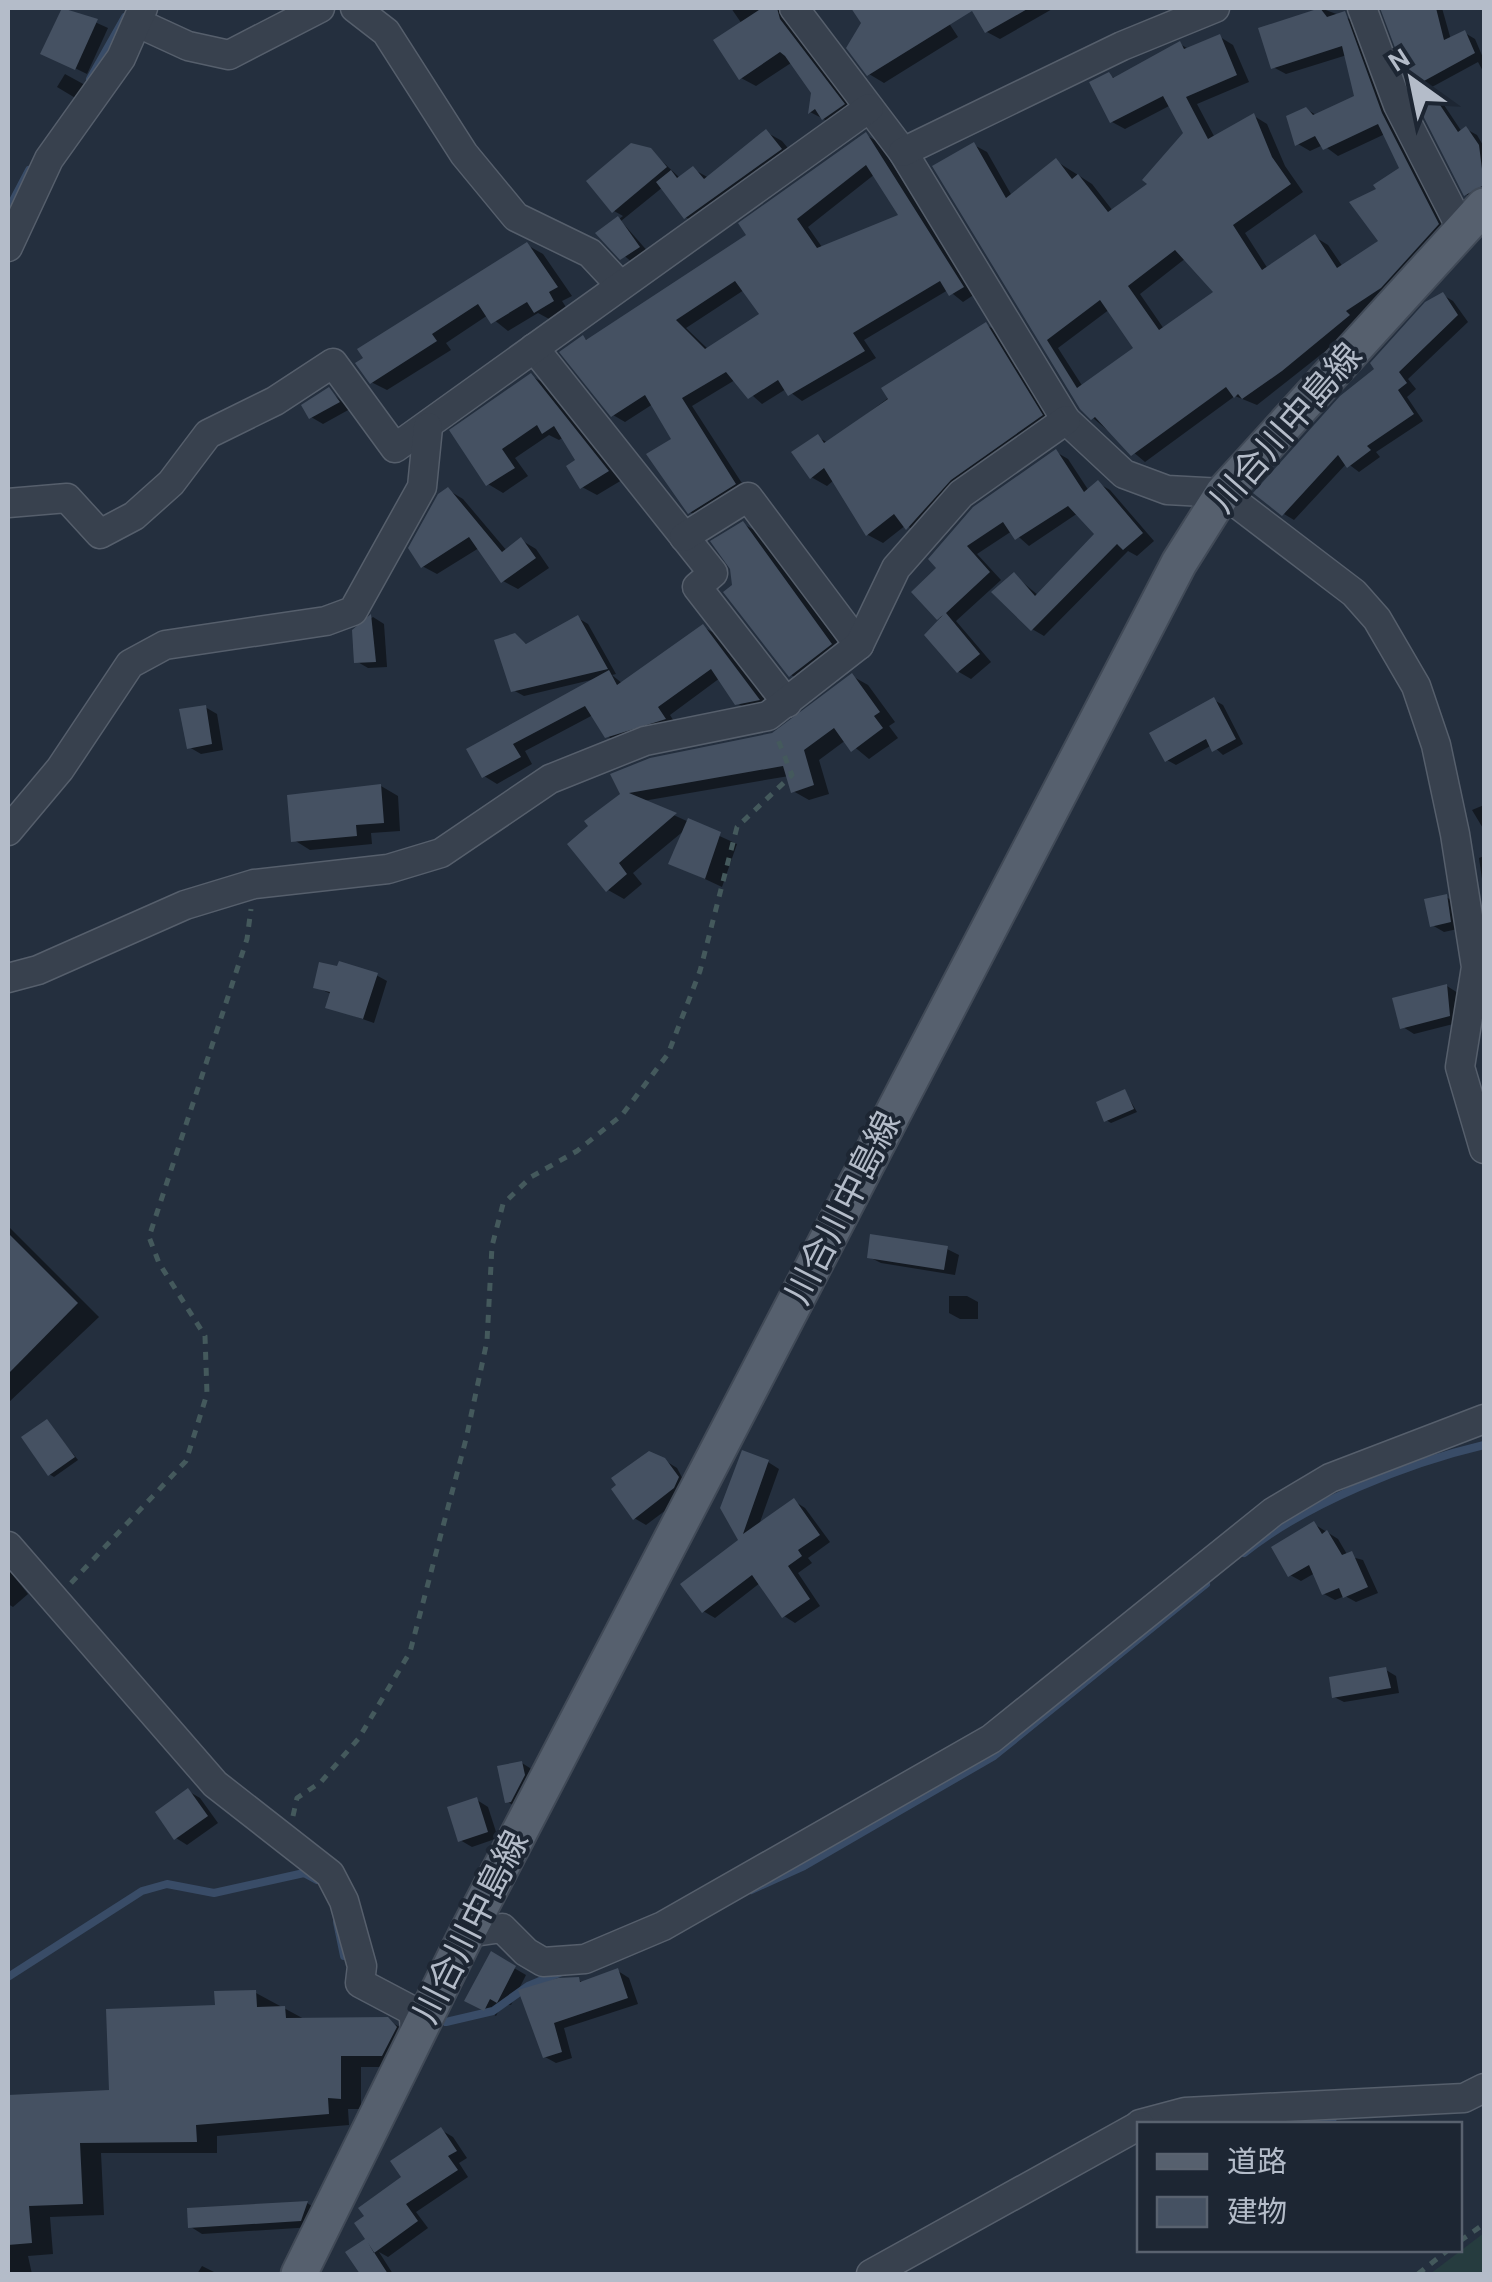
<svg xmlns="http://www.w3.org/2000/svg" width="1492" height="2282" viewBox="0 0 1492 2282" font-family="Karla,'Noto Sans JP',sans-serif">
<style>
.green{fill:#263c3f}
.shadow{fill:#0007;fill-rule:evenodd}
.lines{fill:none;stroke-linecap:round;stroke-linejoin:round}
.stream{stroke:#394c67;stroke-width:8}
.building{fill:#455162;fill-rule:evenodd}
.minor-casing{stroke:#565f6c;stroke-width:31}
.major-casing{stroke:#414a57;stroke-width:39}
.path{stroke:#44595c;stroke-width:5;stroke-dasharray:8 8;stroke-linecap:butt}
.minor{stroke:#38414e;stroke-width:28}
.major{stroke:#56606e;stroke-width:35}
.labels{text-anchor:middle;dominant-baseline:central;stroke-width:8;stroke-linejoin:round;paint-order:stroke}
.street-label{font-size:35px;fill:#b4bcc9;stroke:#1d2633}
</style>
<rect width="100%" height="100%" fill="#242f3e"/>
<polygon class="green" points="1484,2233 1484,2274 1430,2274"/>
<g class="shadow">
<polygon points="64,8 108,28 87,74 44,53"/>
<polygon points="731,8 796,8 858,113 839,127 810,112 813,92 791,63 756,86 741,78 742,24"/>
<polygon points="854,8 939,8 958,37 884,83 869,74 864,23"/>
<polygon points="973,8 1054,8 1000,39 987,32"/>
<polygon points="1383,8 1442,8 1451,40 1465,33 1475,39 1484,60 1484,73 1478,62 1432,87 1462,132 1466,129 1477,135 1484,147 1484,193 1476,200 1466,194 1416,97"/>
<path d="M1323 9 1358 22 1451 232 1394 295 1358 319 1361 323 1257 405 1235 396 1145 462 1093 418 936 167 974 145 987 152 1012 196 1056 161 1092 184 1113 211 1151 184 1186 133 1171 105 1125 129 1112 122 1109 75 1116 79 1180 44 1190 50 1220 37 1233 45 1249 82 1197 104 1215 138 1254 116 1267 124 1285 166 1303 192 1245 233 1268 269 1315 237 1328 245 1343 267 1382 241 1380 190 1402 169 1385 134 1338 156 1323 145 1310 151 1298 144 1306 109 1318 116 1357 98 1347 55 1286 74 1273 67 1261 29ZM1186 258 1216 292 1164 329 1140 294ZM1110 309 1136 349 1083 387 1058 348Z"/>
<polygon points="65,74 85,85 77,99 57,87"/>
<polygon points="766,132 782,141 797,159 702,227 685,217 663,187 621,221 650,254 634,264 599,234 623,216 614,211 650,150 681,179 693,169 709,178"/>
<path d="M866 135 878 142 975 294 963 302 948 290 864 340 876 358 802 401 786 389 762 404 735 380 692 406 747 491 702 519 690 512 675 440 653 404 625 422 613 415 583 338 589 341 749 235ZM875 174 902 216 824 250 808 227ZM744 290 763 315 709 350 686 328Z"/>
<polygon points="527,245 543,254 572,296 562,301 568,310 551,320 538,313 508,331 488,315 446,343 451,350 387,390 371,382"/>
<polygon points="1443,295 1453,301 1468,322 1408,379 1416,389 1407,397 1423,421 1376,452 1380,457 1359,472 1347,463 1294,520 1284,514 1378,369"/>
<polygon points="986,325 1001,333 1056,424 923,537 906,525 883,543 868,535 834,480 827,486 811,477 818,437 828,443"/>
<polygon points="531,376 546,384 622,480 597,495 582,487 579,460 564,437 559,440 549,435 515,458 528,476 503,493 488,484 453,431"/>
<polygon points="329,390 350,409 323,424 311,417"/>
<polygon points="1056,452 1068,459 1089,491 1098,483 1110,490 1154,541 1137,556 1128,551 1044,636 1032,629 1014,575 1039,596 1097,534 1078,513 1029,546 1012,531 977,554 1001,580 956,621 991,662 971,679 959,672 928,635 942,620 914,592"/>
<polygon points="448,490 463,499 507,551 521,540 536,549 549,568 518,589 503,581 479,548 437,574 422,566"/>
<polygon points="743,524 758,532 845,653 806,684 791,675"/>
<polygon points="373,617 384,624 387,667 368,668 356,661 354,631"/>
<polygon points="578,618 588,624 616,674 612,675 623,684 703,627 716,634 772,706 750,711 737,703 720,678 670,715 677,726 620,744 607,736 593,715 525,751 532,764 497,784 484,776 469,750 595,679 524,696 513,690 515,636 529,646"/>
<polygon points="852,676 868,685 895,722 889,726 898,738 869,759 846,740 819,760 829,794 809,800 793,791 789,776 643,801 737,844 722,887 671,863 686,829 633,873 642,884 624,899 608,890 621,795 773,735"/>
<polygon points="1214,700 1223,705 1243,744 1223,755 1212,745 1176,765 1167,760"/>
<polygon points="205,707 217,714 223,750 201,754 189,747"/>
<polygon points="381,786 398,796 400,831 371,833 372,844 310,850 294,840"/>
<polygon points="1484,805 1484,830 1472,810"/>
<polygon points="1484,856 1484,893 1479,858"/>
<polygon points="1446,897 1458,904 1462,928 1444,932 1432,925"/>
<polygon points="376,975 387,981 374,1023 328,1007 331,994 316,987"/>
<polygon points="1447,986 1458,993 1461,1022 1414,1034 1403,1027"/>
<polygon points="1125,1092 1137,1112 1111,1123 1106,1120"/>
<polygon points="8,1226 99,1317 8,1403"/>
<polygon points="947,1249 959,1255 955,1275 881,1263 869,1257"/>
<polygon points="949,1296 967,1296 978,1302 978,1319 960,1319 949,1313"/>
<polygon points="47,1422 78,1460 54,1477 49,1474"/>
<polygon points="664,1460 677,1468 687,1487 686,1495 646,1525 634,1518"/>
<polygon points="768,1462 779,1469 759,1525 794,1501 805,1508 830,1542 808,1558 812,1563 798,1573 820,1606 795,1623 784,1616 760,1583 715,1618 703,1611 741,1540 722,1508"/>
<polygon points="1314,1524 1338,1539 1348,1556 1363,1560 1378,1593 1356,1602 1345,1596 1335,1600 1324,1594 1315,1573 1301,1581 1290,1575"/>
<polygon points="8,1569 28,1594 13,1607 8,1604"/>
<polygon points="1386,1670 1396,1676 1399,1693 1344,1702 1334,1697"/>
<polygon points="522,1763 533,1770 519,1809 508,1802"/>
<polygon points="188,1791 200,1798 218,1823 187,1845 176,1838"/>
<polygon points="477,1800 488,1807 498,1838 472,1847 460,1840"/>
<polygon points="492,1955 526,1975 511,2005 502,2004 496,2016 468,2000"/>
<polygon points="618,1971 629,1978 638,2004 564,2028 572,2058 556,2063 545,2057 521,1992 578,1980 584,1983"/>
<polygon points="256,1993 306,2020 387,2020 416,2036 403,2067 361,2067 361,2109 348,2109 349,2125 217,2136 217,2153 101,2153 104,2215 50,2217 53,2254 28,2256 32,2274 8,2274 8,2097 111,2092 217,2008"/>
<polygon points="441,2130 453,2137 467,2158 459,2163 468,2177 416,2212 428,2228 388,2257 379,2252 393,2274 354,2274 360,2271 368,2240 405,2178"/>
<polygon points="307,2203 318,2210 313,2227 202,2234 191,2227"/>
<polygon points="202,2266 218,2274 197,2274"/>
</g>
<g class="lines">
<g class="stream">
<polyline points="90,79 125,17"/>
<polyline points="8,210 29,170"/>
<path d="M1244 1553C1307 1503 1407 1463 1484 1445"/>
<polyline points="751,1890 804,1866 994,1756 1206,1584"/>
<polyline points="337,1922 344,1956"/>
<polyline points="8,1977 142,1891 167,1884 214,1893 304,1873 317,1880"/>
<polyline points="446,2022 493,2011 528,1986 564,1971"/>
<polyline points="1257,2124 1333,2118"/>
</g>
</g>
<g class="building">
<polygon points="62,8 98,19 75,70 40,54"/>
<polygon points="762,8 777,8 780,19 845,104 822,120 815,109 808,114 811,93 785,56 780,52 739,80 713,40"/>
<polygon points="851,8 1029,8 985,33 972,11 867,76 846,48 861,23"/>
<path d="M1320 8 1327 17 1345 11 1382 113 1439 224 1381 288 1346 311 1350 315 1282 371 1242 399 1238 394 1234 398 1226 387 1131 456 1095 417 1091 420 1080 409 932 166 974 142 1006 198 1056 158 1072 179 1078 174 1108 212 1147 184 1142 180 1183 133 1163 96 1110 123 1089 82 1109 72 1113 78 1180 41 1184 49 1220 34 1237 75 1186 97 1208 139 1254 113 1272 157 1291 184 1233 225 1262 270 1315 234 1337 268 1378 241 1349 202 1376 189 1373 185 1399 168 1378 124 1323 150 1315 136 1295 146 1286 116 1306 107 1313 115 1354 96 1342 46 1271 69 1258 28ZM1175 250 1213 292 1159 330 1128 286ZM1100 300 1133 348 1077 388 1047 340Z"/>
<polygon points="1380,8 1436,8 1444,40 1465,30 1475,53 1424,81 1458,132 1466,126 1479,145 1484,185 1464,196 1414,98"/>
<polygon points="766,129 782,149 684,219 656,182 671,170 677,178 693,166 704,179"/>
<path d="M866 132 964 287 949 296 940 281 853 333 865 351 788 396 778 380 748 399 726 372 682 398 736 484 688 514 646 454 671 439 645 395 611 417 559 352 583 335 586 340 746 235 738 223ZM866 165 898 215 817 248 797 219ZM735 281 759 314 705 349 676 320Z"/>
<polygon points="631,143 651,148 667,167 612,213 586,181"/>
<polygon points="618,216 640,247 620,260 595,233"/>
<polygon points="527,242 558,287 549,292 554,301 534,313 527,302 491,324 478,304 432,334 437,341 370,384 355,363 363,358 357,349"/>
<polygon points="1443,292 1458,315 1399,372 1407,383 1398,390 1414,414 1367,446 1371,450 1347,468 1338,455 1282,516 1253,493 1340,396 1374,369 1370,363 1425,302"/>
<polygon points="986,322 1043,415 951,480 906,530 894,514 866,536 824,468 810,479 791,452 818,434 824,443 888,399 881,388"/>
<polygon points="531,373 609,471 580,489 566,466 575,460 554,426 542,434 537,425 502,449 515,468 486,486 449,430"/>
<polygon points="329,387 340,402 309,419 301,405"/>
<polygon points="1056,449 1084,492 1098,480 1143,533 1123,550 1117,544 1031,631 991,592 1014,572 1035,596 1094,534 1068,506 1015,540 1003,522 967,546 990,572 946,613 980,654 957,673 924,635 943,615 937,620 911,592 936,568 928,559 973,507"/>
<polygon points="448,487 502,552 521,537 536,558 501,583 469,537 421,568 408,548 438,494"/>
<polygon points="743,521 832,644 789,677 723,592 732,585 730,569 710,541"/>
<polygon points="371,614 376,662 354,663 352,630"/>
<polygon points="578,615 608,669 511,692 494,640 515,633 526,644"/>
<polygon points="703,624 760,700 735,705 711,669 658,707 666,719 605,738 585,706 513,744 521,757 482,778 466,749 609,670 617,685"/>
<polygon points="852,673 880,712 874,716 883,728 851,752 834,728 804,750 814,785 791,793 783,766 629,793 677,813 619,863 627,874 606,892 567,844 588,826 584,821 620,794 610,774 650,758 772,733"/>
<polygon points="1214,697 1236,739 1212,752 1206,739 1165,762 1149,733"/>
<polygon points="206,705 212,744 187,749 179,709"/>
<polygon points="381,784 384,823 356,825 357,836 291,842 287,795"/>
<polygon points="688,818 721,832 705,879 668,864"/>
<polygon points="1447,894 1451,922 1430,927 1424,899"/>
<polygon points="339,961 378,973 363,1019 325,1008 330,992 313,988 319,962 337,966"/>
<polygon points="1447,984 1450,1016 1400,1029 1392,998"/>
<polygon points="1125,1089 1134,1109 1104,1122 1096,1102"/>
<polygon points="8,1233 78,1303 8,1374"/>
<polygon points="870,1234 948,1246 944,1270 867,1258"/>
<polygon points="47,1419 75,1457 48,1476 21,1437"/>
<polygon points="742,1450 769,1460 743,1534 794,1498 820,1535 798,1550 802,1556 788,1566 810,1599 782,1618 752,1575 702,1613 680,1584 738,1540 720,1508"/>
<polygon points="649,1451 665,1458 679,1477 674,1488 633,1520 611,1489 616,1485 611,1478"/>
<polygon points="1314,1521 1322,1534 1327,1530 1342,1555 1352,1551 1368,1587 1343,1598 1339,1588 1322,1595 1309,1565 1288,1577 1271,1547"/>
<polygon points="1386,1667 1391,1688 1332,1698 1329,1677"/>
<polygon points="522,1761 525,1775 511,1802 505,1803 497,1766"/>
<polygon points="188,1788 208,1816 174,1840 155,1812"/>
<polygon points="477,1797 488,1832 458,1842 447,1807"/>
<polygon points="491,1951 516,1966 497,2003 490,1999 484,2011 464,2001"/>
<polygon points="618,1968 628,1998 554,2023 562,2052 543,2058 518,1990 558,1978 579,1977 580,1982"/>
<polygon points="256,1990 257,2007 285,2006 286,2018 388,2017 397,2027 382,2056 341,2056 341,2099 328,2098 329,2114 196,2125 197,2142 80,2143 83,2204 29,2206 32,2243 8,2245 8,2095 109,2090 106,2009 215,2005 214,1991"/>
<polygon points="441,2127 457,2151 448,2156 458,2170 406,2204 418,2221 374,2253 368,2243 388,2274 360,2274 345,2252 365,2239 354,2223 364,2216 358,2208 401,2177 390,2161"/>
<polygon points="308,2201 301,2221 188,2228 187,2208"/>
</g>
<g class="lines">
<g class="minor-casing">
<g id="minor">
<polyline points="355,8 386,32 464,154 516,217 590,253 619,284"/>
<polyline points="794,8 903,152 1066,420 1124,474 1167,490 1223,493 1354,593 1377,619 1416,686 1436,745 1455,834 1476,967 1460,1067 1484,1149"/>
<polyline points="1362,8 1398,105 1462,230"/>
<polyline points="138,23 188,46 229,55 320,8"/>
<polyline points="903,152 1122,46 1215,8"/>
<polyline points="8,247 49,159 121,58 143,8"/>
<polyline points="534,348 713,573 697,587 787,703"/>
<polyline points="8,503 67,498 100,534 134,516 171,483 208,434 275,401 333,363 395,448 869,108"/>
<polyline points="684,537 748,497 859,645"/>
<polyline points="8,831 60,769 130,664 165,645 326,621 353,611 422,487 428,427"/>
<polyline points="8,978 38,970 185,905 254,884 388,869 441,853 550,779 645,741 768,716 859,645 896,568 961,494 1066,420"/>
<polyline points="8,1546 215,1784 330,1874 344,1901 362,1966 360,1983 413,2011 416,2037"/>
<polyline points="467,1933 502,1928 526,1952 543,1962 585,1959 663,1926 991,1739 1273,1512 1330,1478 1484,1419"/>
<polyline points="1140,2124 1185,2112 1464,2098 1484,2088"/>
<polyline points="871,2274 1140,2125"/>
</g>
</g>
<g class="major-casing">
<polyline id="major" points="299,2274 467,1933 1179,563 1223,493 1484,206"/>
</g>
<g class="path">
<polyline points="71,1583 186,1461 207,1394 205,1336 159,1263 149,1237 247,939 251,909"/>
<polyline points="293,1816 297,1798 321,1782 359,1738 410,1652 466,1439 487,1341 492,1246 503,1204 531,1177 577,1151 622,1115 668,1054 700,971 737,827 792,775 777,737"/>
<polyline points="1460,2241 1484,2224"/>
<polyline points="1418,2274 1448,2250"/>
</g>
<use href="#minor" class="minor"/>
<use href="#major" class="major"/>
</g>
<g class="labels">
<g class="street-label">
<text transform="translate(1286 428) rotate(-49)">川合川中島線</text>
<text transform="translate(843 1208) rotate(-63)">川合川中島線</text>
<text transform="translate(471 1927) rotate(-63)">川合川中島線</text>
</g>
</g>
<rect width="1492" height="2282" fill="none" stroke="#b4bcc9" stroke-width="20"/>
<rect x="1137" y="2122" width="325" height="130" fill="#1d2633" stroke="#59626f" stroke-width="2.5"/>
<rect x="1157" y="2154" width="50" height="15" fill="#56606e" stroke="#59626f" stroke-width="2.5"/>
<text x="1227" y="2172" font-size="30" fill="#b4bcc9">道路</text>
<rect x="1157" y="2197" width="50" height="30" fill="#455162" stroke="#59626f" stroke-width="2.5"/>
<text x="1227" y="2222" font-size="30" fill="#b4bcc9">建物</text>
<g transform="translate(1412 80) rotate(327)" stroke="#1d2633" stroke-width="8" paint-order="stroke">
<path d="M0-8L18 38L0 25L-18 38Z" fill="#b4bcc9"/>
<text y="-15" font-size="28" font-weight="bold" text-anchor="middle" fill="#b4bcc9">N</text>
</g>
</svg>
